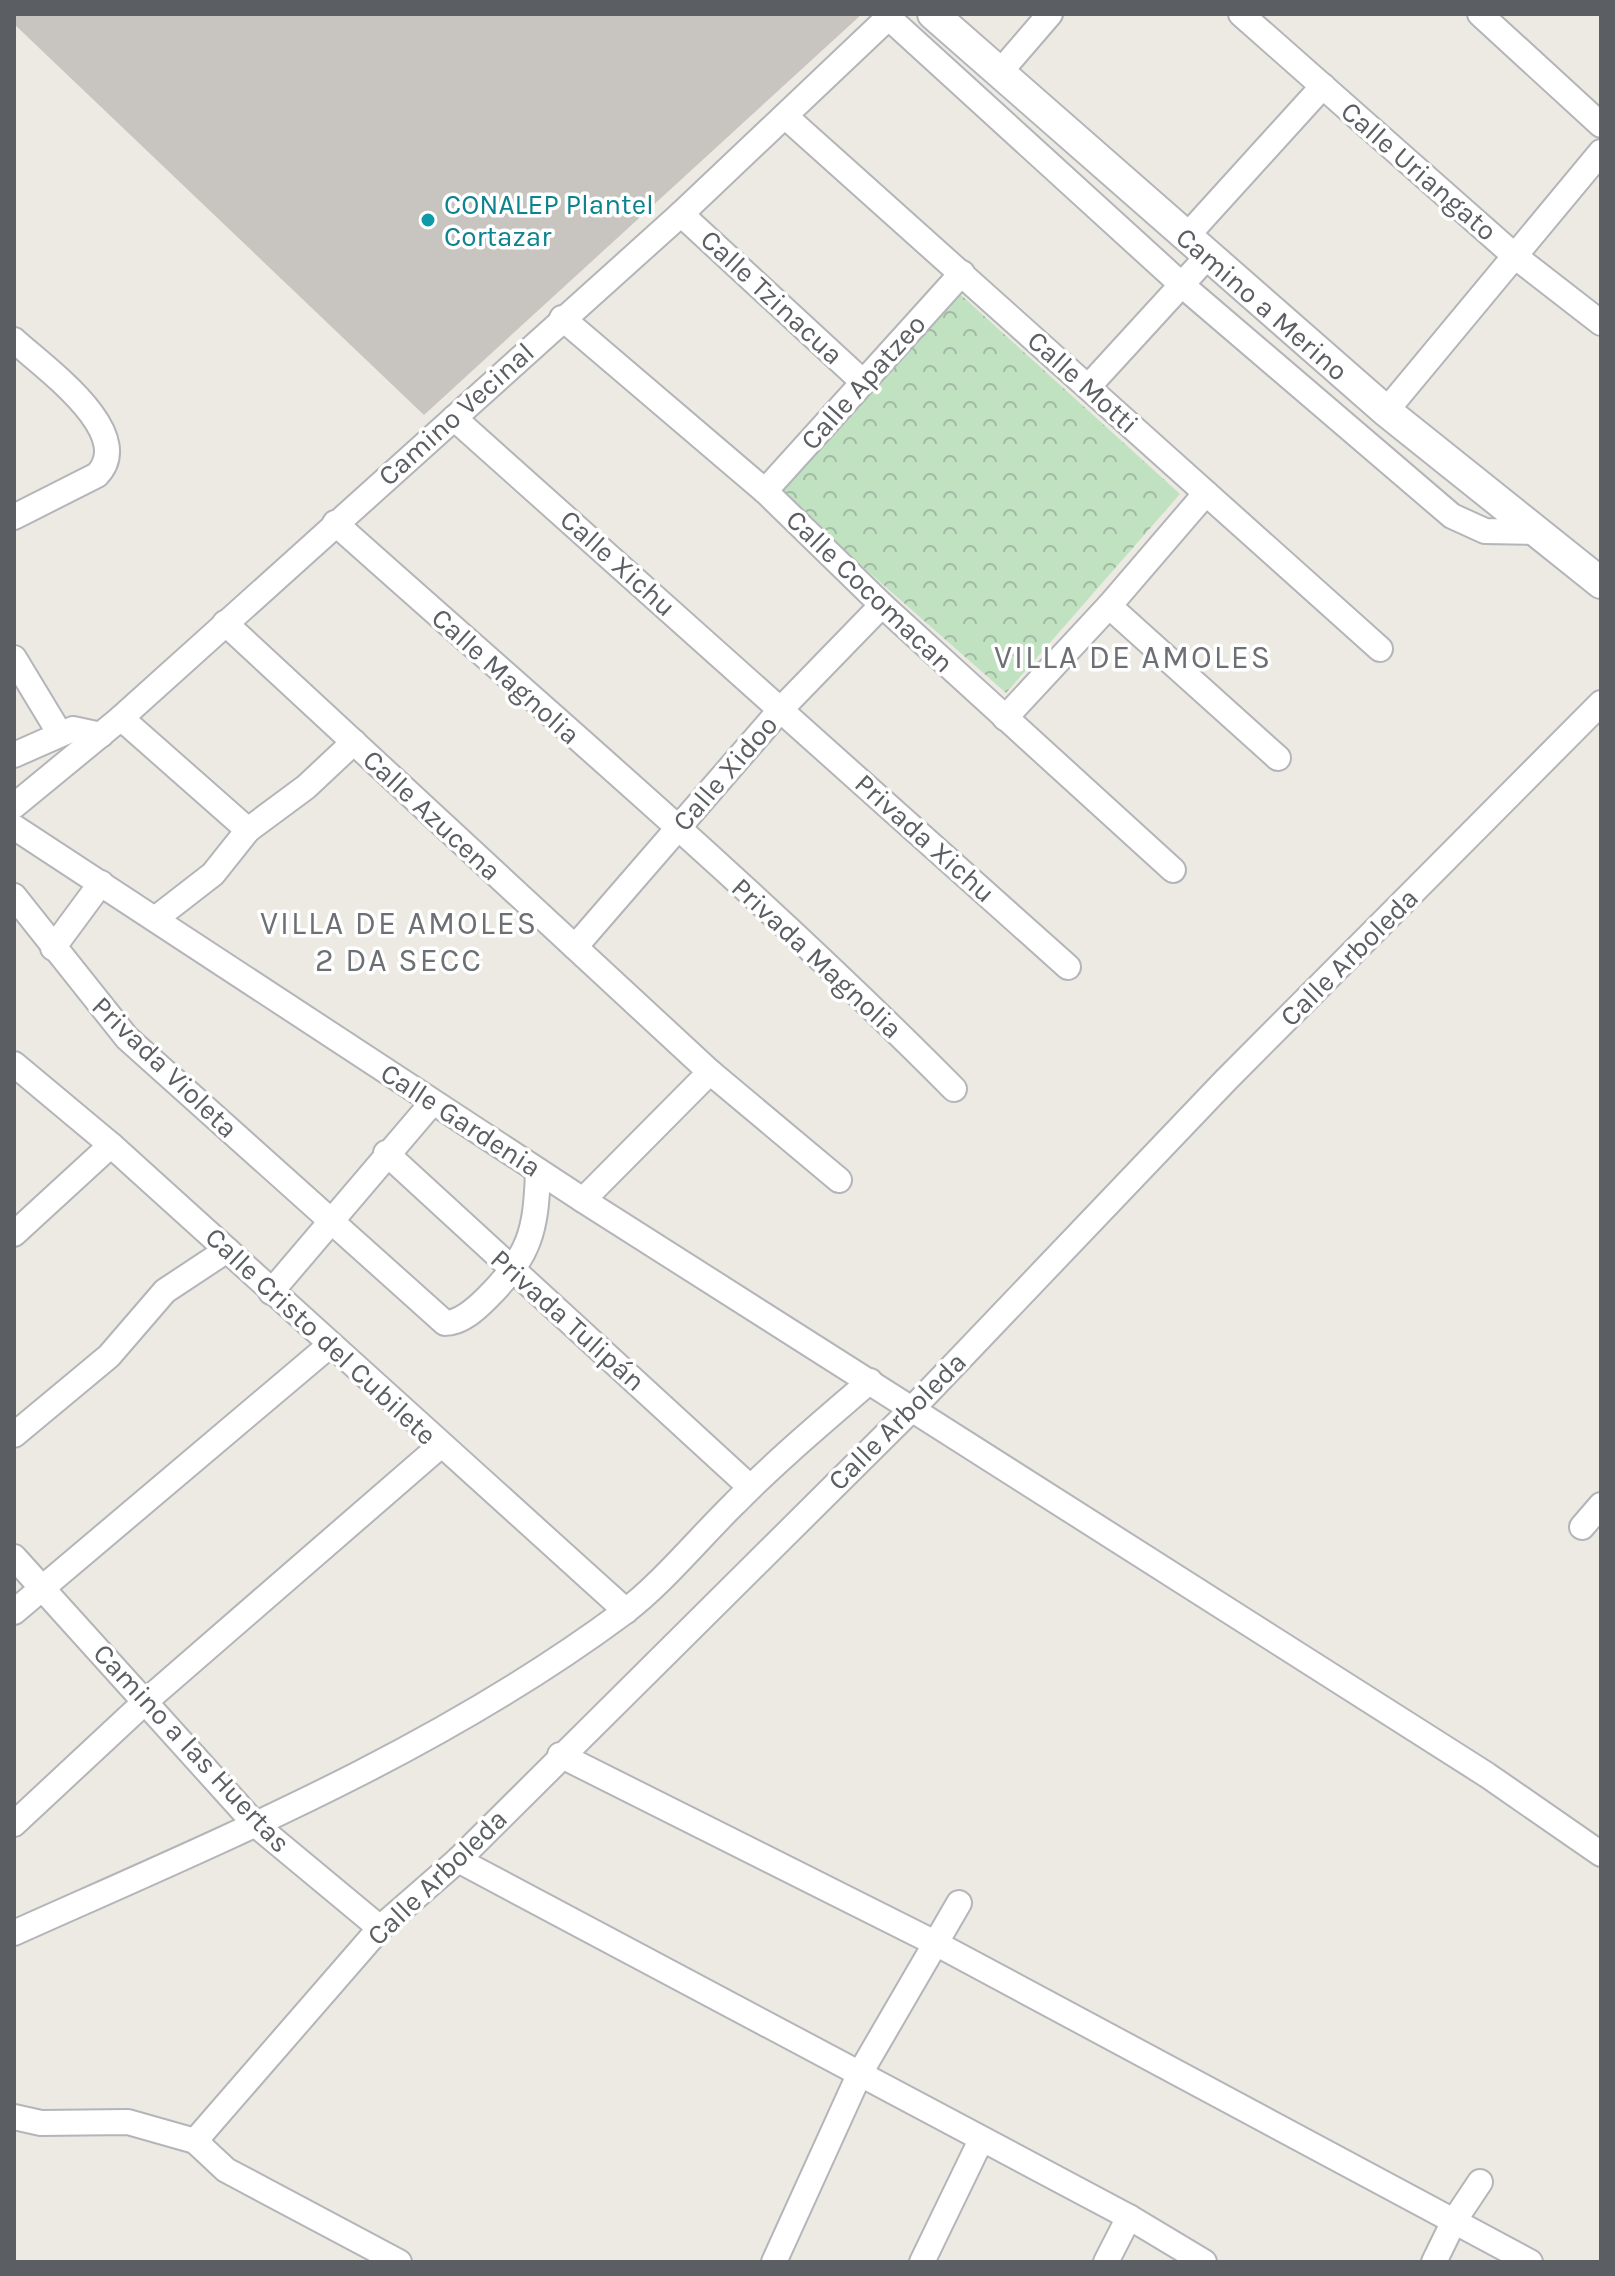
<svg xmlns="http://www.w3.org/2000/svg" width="1615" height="2276" viewBox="0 0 1615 2276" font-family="Karla,sans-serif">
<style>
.park{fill:url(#park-crowns)}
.building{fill:#c8c5c0}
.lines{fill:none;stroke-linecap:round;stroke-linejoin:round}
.minor-casing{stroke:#b3b5b9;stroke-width:28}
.tertiary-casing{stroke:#b3b5b9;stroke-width:34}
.minor{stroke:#fff;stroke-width:24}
.tertiary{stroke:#fff;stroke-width:30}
.culture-dot{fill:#0f9aa8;stroke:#fff;stroke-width:3}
.labels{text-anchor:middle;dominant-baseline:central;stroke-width:7;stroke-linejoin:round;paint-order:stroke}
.street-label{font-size:28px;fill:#5b5e62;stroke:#fff}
.culture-label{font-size:28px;fill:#0d838f;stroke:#fff;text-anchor:start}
.quarter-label{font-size:32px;letter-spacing:2px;fill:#6c7074;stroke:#fff}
</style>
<defs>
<pattern id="park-crowns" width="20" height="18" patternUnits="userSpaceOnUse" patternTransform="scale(2)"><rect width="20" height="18" fill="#c0e2c1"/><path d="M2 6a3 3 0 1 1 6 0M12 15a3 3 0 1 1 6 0" fill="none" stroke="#9fbaa0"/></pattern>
</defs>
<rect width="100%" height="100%" fill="#eceae2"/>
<polygon class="park" points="961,295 1180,494 1006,693 778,492"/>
<polygon class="building" points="14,14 862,14 424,415 14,24"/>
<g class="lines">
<g class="minor-casing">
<g id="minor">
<polyline points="1241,14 1516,257 1601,323"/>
<polyline points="1480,14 1601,125"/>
<polyline points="888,17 1182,285 1452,516 1485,531 1537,532"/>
<polyline points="1000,72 1050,14"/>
<polyline points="785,116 1380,649"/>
<polyline points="681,214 862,381"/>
<polyline points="1185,238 1323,86"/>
<polyline points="562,318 765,491 882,605 1173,870"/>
<path d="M14 340C42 366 138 433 97 475L14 517"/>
<polyline points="1088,387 1207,257"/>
<polyline points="1386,411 1601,152"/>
<polyline points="454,418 1068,967"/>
<polyline points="765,491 962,273"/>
<path d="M335 523C543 709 758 891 954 1089"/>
<polyline points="1109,606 1278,758"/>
<polyline points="225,623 710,1072 839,1180"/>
<polyline points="14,658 60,734"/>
<polyline points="121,718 248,830"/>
<polyline points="1005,718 1109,606 1206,493"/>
<polyline points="14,755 73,729 101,735"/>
<polyline points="14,806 121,718 681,214 892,14"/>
<polyline points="14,827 583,1200 1487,1775 1601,1854"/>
<path d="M14 896 127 1038 445 1323C461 1323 476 1309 487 1298 530 1255 536 1232 538 1171"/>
<polyline points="155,919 213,874 248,830 306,787 354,742"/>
<polyline points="575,947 782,708 882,605"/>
<polyline points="53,948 101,883"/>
<polyline points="14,1064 111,1145 626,1611"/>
<polyline points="386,1153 750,1487"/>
<polyline points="583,1200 710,1072"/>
<polyline points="14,1234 111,1145"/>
<polyline points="271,1292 432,1103"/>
<polyline points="14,1435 109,1356 165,1291 227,1250"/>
<polyline points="1582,1527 1601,1505"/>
<polyline points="14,1557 256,1825 380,1928"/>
<polyline points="14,1612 330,1345"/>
<polyline points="560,1755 937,1944 1530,2262"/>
<polyline points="14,1824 146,1701 440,1446"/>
<polyline points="458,1860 1129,2217 1204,2262"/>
<path d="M14 1933C224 1839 437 1751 623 1613 662 1584 700 1537 735 1503 777 1460 824 1421 870 1381"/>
<polyline points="14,2117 41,2123 128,2122 195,2141 226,2170 399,2262"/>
<polyline points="195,2141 380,1928 458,1860 912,1409 1225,1081 1601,703"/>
<polyline points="774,2262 859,2075 959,1903"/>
<polyline points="922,2262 981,2140"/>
<polyline points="1106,2262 1129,2217"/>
<polyline points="1434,2262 1454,2221 1480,2182"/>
</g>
</g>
<g class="tertiary-casing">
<polyline id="tertiary" points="933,14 1386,411 1601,583"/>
</g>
<use href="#minor" class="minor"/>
<use href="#tertiary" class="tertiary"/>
</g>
<circle class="culture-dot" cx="428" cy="220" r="8"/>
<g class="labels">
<g class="street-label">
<text transform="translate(1419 171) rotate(41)">Calle Uriangato</text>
<text transform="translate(772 297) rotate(43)">Calle Tzinacua</text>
<text transform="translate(1262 304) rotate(41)">Camino a Merino</text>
<text transform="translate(863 382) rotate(-48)">Calle Apatzeo</text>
<text transform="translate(1083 382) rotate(42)">Calle Motti</text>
<text transform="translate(456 414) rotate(-42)">Camino Vecinal</text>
<text transform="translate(618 563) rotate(42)">Calle Xichu</text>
<text transform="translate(870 591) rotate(44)">Calle Cocomacan</text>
<text transform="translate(506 676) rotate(42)">Calle Magnolia</text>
<text transform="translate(725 773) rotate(-49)">Calle Xidoo</text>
<text transform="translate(432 815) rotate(43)">Calle Azucena</text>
<text transform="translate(925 838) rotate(42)">Privada Xichu</text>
<text transform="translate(1349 957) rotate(-45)">Calle Arboleda</text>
<text transform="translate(817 958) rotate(43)">Privada Magnolia</text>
<text transform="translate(165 1067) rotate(44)">Privada Violeta</text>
<text transform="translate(461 1120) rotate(33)">Calle Gardenia</text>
<text transform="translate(568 1320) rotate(42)">Privada Tulipán</text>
<text transform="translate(321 1336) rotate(43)">Calle Cristo del Cubilete</text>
<text transform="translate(897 1421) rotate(-45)">Calle Arboleda</text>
<text transform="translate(192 1748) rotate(47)">Camino a las Huertas</text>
<text transform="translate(437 1877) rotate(-44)">Calle Arboleda</text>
</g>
<g class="culture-label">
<text x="444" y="204">CONALEP Plantel<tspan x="444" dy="32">Cortazar</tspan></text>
</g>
<g class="quarter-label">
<text x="1133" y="657">VILLA DE AMOLES</text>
<text x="399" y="923">VILLA DE AMOLES<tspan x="399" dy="37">2 DA SECC</tspan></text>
</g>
</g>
<rect width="1615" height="2276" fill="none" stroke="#5b5e62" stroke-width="32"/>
</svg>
